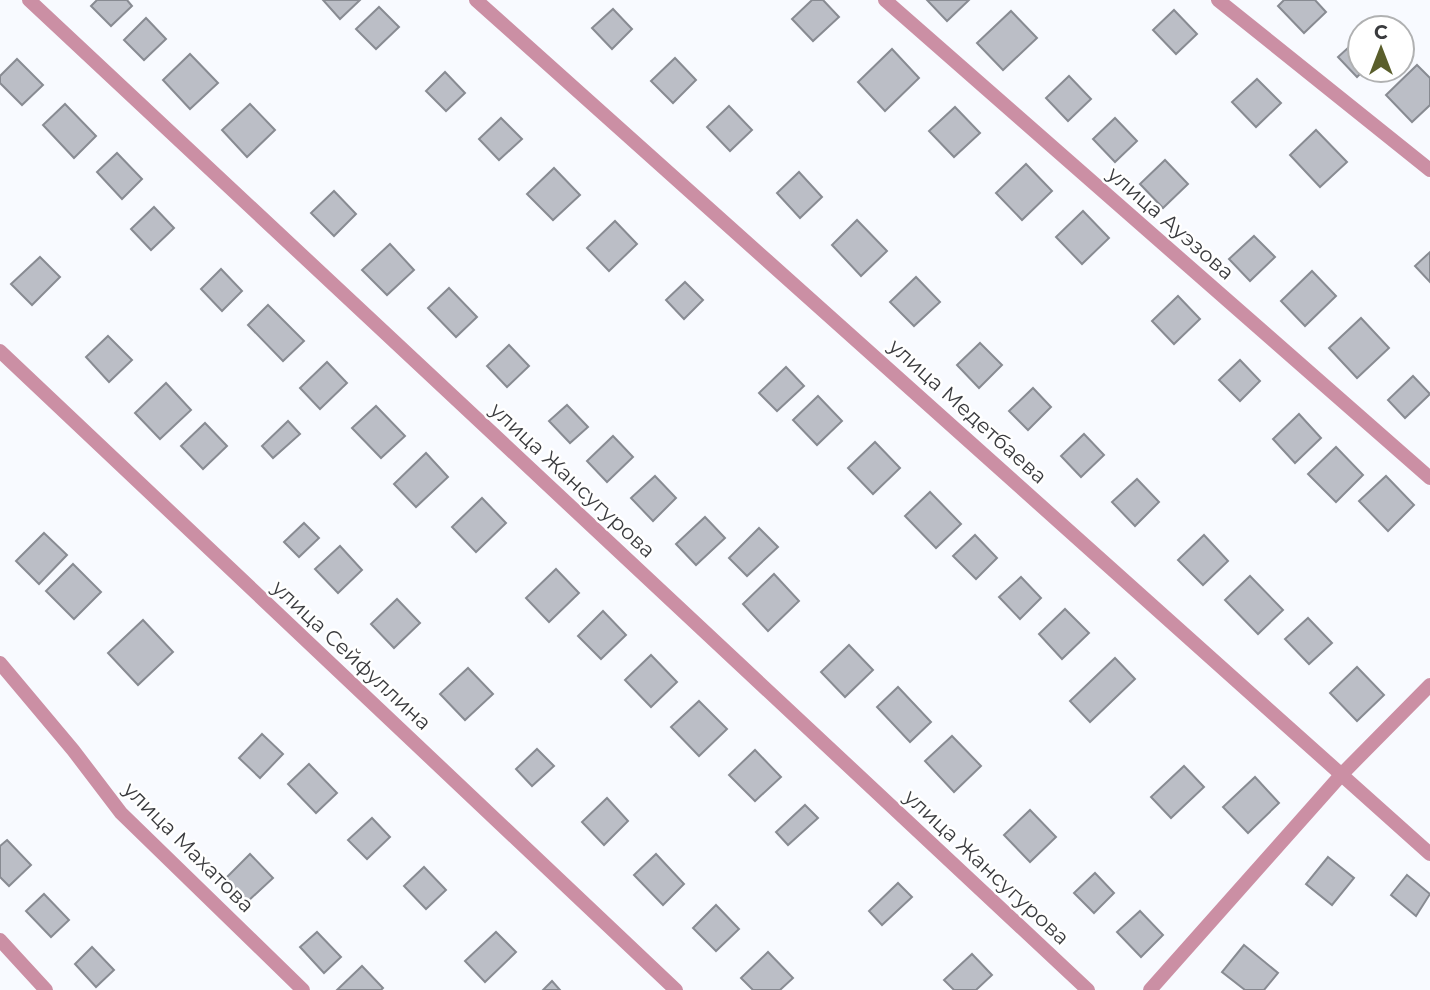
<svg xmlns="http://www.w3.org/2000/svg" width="1430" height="990" viewBox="0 0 1430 990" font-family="Montserrat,sans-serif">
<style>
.building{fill:#bbbec6;stroke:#888b92;stroke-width:2}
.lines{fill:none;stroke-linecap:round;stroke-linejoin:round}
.street{stroke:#cb8fa4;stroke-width:14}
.labels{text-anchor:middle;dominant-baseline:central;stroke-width:5;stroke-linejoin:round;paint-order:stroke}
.street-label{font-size:21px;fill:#3a3b3e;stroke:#fff}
</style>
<rect width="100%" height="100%" fill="#f8faff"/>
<g class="building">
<polygon points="97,0 127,0 132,6 111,26 91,6"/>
<polygon points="323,0 360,0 340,19"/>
<polygon points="812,0 823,0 839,17 813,41 792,19"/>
<polygon points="927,0 969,0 947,21"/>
<polygon points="1284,0 1315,0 1326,12 1304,33 1278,6"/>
<polygon points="379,7 399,27 376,49 356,29"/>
<polygon points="613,9 632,29 612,49 592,28"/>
<polygon points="1174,10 1197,34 1176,54 1153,30"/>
<polygon points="1011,11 1037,38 1003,70 977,43"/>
<polygon points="146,18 166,39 144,60 124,40"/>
<polygon points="1360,37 1360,70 1364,70 1357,77 1338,57"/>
<polygon points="892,49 919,78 885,111 858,82"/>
<polygon points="190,54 218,83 190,109 163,80"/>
<polygon points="675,58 696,80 673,103 651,81"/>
<polygon points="17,59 43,85 22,105 0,83 0,76"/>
<polygon points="1417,65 1430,78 1430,105 1412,122 1386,95"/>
<polygon points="445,72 465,93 446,111 426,91"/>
<polygon points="1069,76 1091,99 1068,121 1046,98"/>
<polygon points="1257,79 1281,103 1256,127 1232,102"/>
<polygon points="65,104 96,136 74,158 43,125"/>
<polygon points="250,104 275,130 247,157 222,130"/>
<polygon points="729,106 752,130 730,151 707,127"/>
<polygon points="955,107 980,133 954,157 929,131"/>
<polygon points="501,118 522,139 499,160 479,139"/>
<polygon points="1115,118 1137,141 1115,162 1093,139"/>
<polygon points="1316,130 1347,162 1320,187 1290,155"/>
<polygon points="117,153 142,179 122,199 97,172"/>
<polygon points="1165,160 1188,184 1163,208 1140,184"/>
<polygon points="1026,164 1052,191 1022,220 996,193"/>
<polygon points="554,168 580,195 553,220 527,194"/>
<polygon points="799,172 822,197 800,218 777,193"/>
<polygon points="334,191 356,214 334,236 311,213"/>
<polygon points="154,207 174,228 151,250 131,229"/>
<polygon points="1083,211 1109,238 1082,264 1056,237"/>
<polygon points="857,220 887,251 861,276 832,245"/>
<polygon points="615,221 637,244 609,271 587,248"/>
<polygon points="1254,236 1275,257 1250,281 1229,259"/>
<polygon points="390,244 414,270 387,295 362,270"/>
<polygon points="1430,252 1430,282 1415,266"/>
<polygon points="40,257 60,277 32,305 11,284"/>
<polygon points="221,269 242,291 222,311 201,289"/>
<polygon points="1312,271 1336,296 1305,326 1281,301"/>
<polygon points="916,277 940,302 914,326 890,302"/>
<polygon points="685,282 703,300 684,319 666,300"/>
<polygon points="449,288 477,317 456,337 428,308"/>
<polygon points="1178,296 1200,319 1174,344 1152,321"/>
<polygon points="268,305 304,341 283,361 248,325"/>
<polygon points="1361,318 1389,348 1357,378 1329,348"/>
<polygon points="108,336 132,360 109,382 86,357"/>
<polygon points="980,343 1002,365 979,388 957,365"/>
<polygon points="509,345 529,366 507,387 487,366"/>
<polygon points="1240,360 1260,381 1240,401 1219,380"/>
<polygon points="327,362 347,383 320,409 300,388"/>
<polygon points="786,367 804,386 777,411 759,393"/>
<polygon points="1413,376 1430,394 1405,418 1388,400"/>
<polygon points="166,383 191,410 160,439 135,413"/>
<polygon points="1033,388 1051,407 1028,430 1009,411"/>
<polygon points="818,396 842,421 817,445 793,420"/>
<polygon points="567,405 588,427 570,443 549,421"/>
<polygon points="376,406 405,436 381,458 352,428"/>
<polygon points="1299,414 1321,438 1295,463 1273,439"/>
<polygon points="288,421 300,434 273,458 262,446"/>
<polygon points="205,423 227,446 203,469 181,446"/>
<polygon points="1084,434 1104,455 1081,477 1061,456"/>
<polygon points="613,436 633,457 607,482 587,461"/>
<polygon points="875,442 900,468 873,494 848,468"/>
<polygon points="1336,447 1363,475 1336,502 1308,474"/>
<polygon points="426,453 448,477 416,507 394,484"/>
<polygon points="655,476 676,498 653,521 631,498"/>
<polygon points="1386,476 1414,505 1388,531 1359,501"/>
<polygon points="1137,479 1159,502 1135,526 1112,502"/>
<polygon points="930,492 961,524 936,548 905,516"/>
<polygon points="482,498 506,523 476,552 452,527"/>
<polygon points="705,517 725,538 696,565 676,544"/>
<polygon points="304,523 319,538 299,557 284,542"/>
<polygon points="759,528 778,547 747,576 729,558"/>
<polygon points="44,533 67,555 39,584 16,561"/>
<polygon points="975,535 997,558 976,579 953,556"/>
<polygon points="1204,535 1228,561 1203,585 1178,560"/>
<polygon points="340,546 362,570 338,593 315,569"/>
<polygon points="73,564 101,592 74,619 46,591"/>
<polygon points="556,569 579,593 549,622 526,598"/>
<polygon points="774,574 799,601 768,631 743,604"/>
<polygon points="1250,576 1283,610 1258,634 1225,600"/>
<polygon points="1021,577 1041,598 1020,619 999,597"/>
<polygon points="397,599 420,623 394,648 371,624"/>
<polygon points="1065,609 1089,633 1062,659 1039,634"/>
<polygon points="603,611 626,635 601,659 578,636"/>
<polygon points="1308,618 1332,643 1309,664 1285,639"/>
<polygon points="143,620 173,652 138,685 108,653"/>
<polygon points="849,645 873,670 845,697 821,672"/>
<polygon points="651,655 677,682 651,707 625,680"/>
<polygon points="1115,658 1135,679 1090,722 1070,701"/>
<polygon points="1357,667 1384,695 1357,721 1330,693"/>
<polygon points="468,668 493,694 465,720 440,694"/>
<polygon points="898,687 931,722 910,742 877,707"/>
<polygon points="699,701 727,729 699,756 671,727"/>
<polygon points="262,734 283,754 260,778 239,758"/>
<polygon points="952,736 981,766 954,792 925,761"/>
<polygon points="537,749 554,766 532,786 516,769"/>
<polygon points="755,750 781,777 755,801 729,775"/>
<polygon points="309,764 337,793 316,813 288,784"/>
<polygon points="1184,766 1204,787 1171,818 1151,797"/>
<polygon points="1255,777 1279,803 1248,833 1223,807"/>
<polygon points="607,798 628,821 604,845 582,822"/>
<polygon points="805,805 818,818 788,845 776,832"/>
<polygon points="1030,810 1056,837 1030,862 1004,835"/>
<polygon points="372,818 390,837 367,859 348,840"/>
<polygon points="7,840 31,865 9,886 0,877 0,846"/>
<polygon points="250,854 273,878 247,902 225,879"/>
<polygon points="656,854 684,884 663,905 634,875"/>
<polygon points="1328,857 1354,878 1332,905 1306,884"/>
<polygon points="424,867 446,890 426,909 404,886"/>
<polygon points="1095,873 1114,893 1094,913 1074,893"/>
<polygon points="1407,875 1430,894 1416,916 1391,895"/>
<polygon points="898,883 912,897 882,925 869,911"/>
<polygon points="44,894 69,920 51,937 26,911"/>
<polygon points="716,905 739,929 716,951 693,928"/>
<polygon points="1140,911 1163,935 1141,957 1117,932"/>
<polygon points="317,932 341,957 324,973 300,947"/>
<polygon points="496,932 516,952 485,982 465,961"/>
<polygon points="1244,945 1278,973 1264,990 1245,990 1222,972"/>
<polygon points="92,947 114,970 96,987 75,964"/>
<polygon points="768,952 793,978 780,990 753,990 741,978"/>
<polygon points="972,954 992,975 976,990 954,990 944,980"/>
<polygon points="362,966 383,988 381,990 337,990"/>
<polygon points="552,981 560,990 543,990"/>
</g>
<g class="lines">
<g class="street">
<polyline points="29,0 1088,990"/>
<polyline points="476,0 1430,854"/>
<polyline points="885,0 1430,478"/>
<polyline points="1218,0 1430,170"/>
<polyline points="0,351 676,990"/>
<polyline points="0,663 73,750 121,813 303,990"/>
<polyline points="0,940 46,990"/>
<polyline points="1150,990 1342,774 1430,685"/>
</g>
</g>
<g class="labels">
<g class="street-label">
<text transform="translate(1171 223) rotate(41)">улица Ауэзова</text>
<text transform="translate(968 411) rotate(42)">улица Медетбаева</text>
<text transform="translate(573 480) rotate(43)">улица Жансугурова</text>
<text transform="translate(352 655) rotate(43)">улица Сейфуллина</text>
<text transform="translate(189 847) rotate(45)">улица Махатова</text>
<text transform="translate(987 867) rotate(43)">улица Жансугурова</text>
</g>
</g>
<g transform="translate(1381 49)"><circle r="33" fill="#ffffff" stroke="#b0b1b2" stroke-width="2"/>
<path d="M0-5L12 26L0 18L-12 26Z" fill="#5a5e2b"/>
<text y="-10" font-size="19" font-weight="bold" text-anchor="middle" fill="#3a3b3e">С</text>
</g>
</svg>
